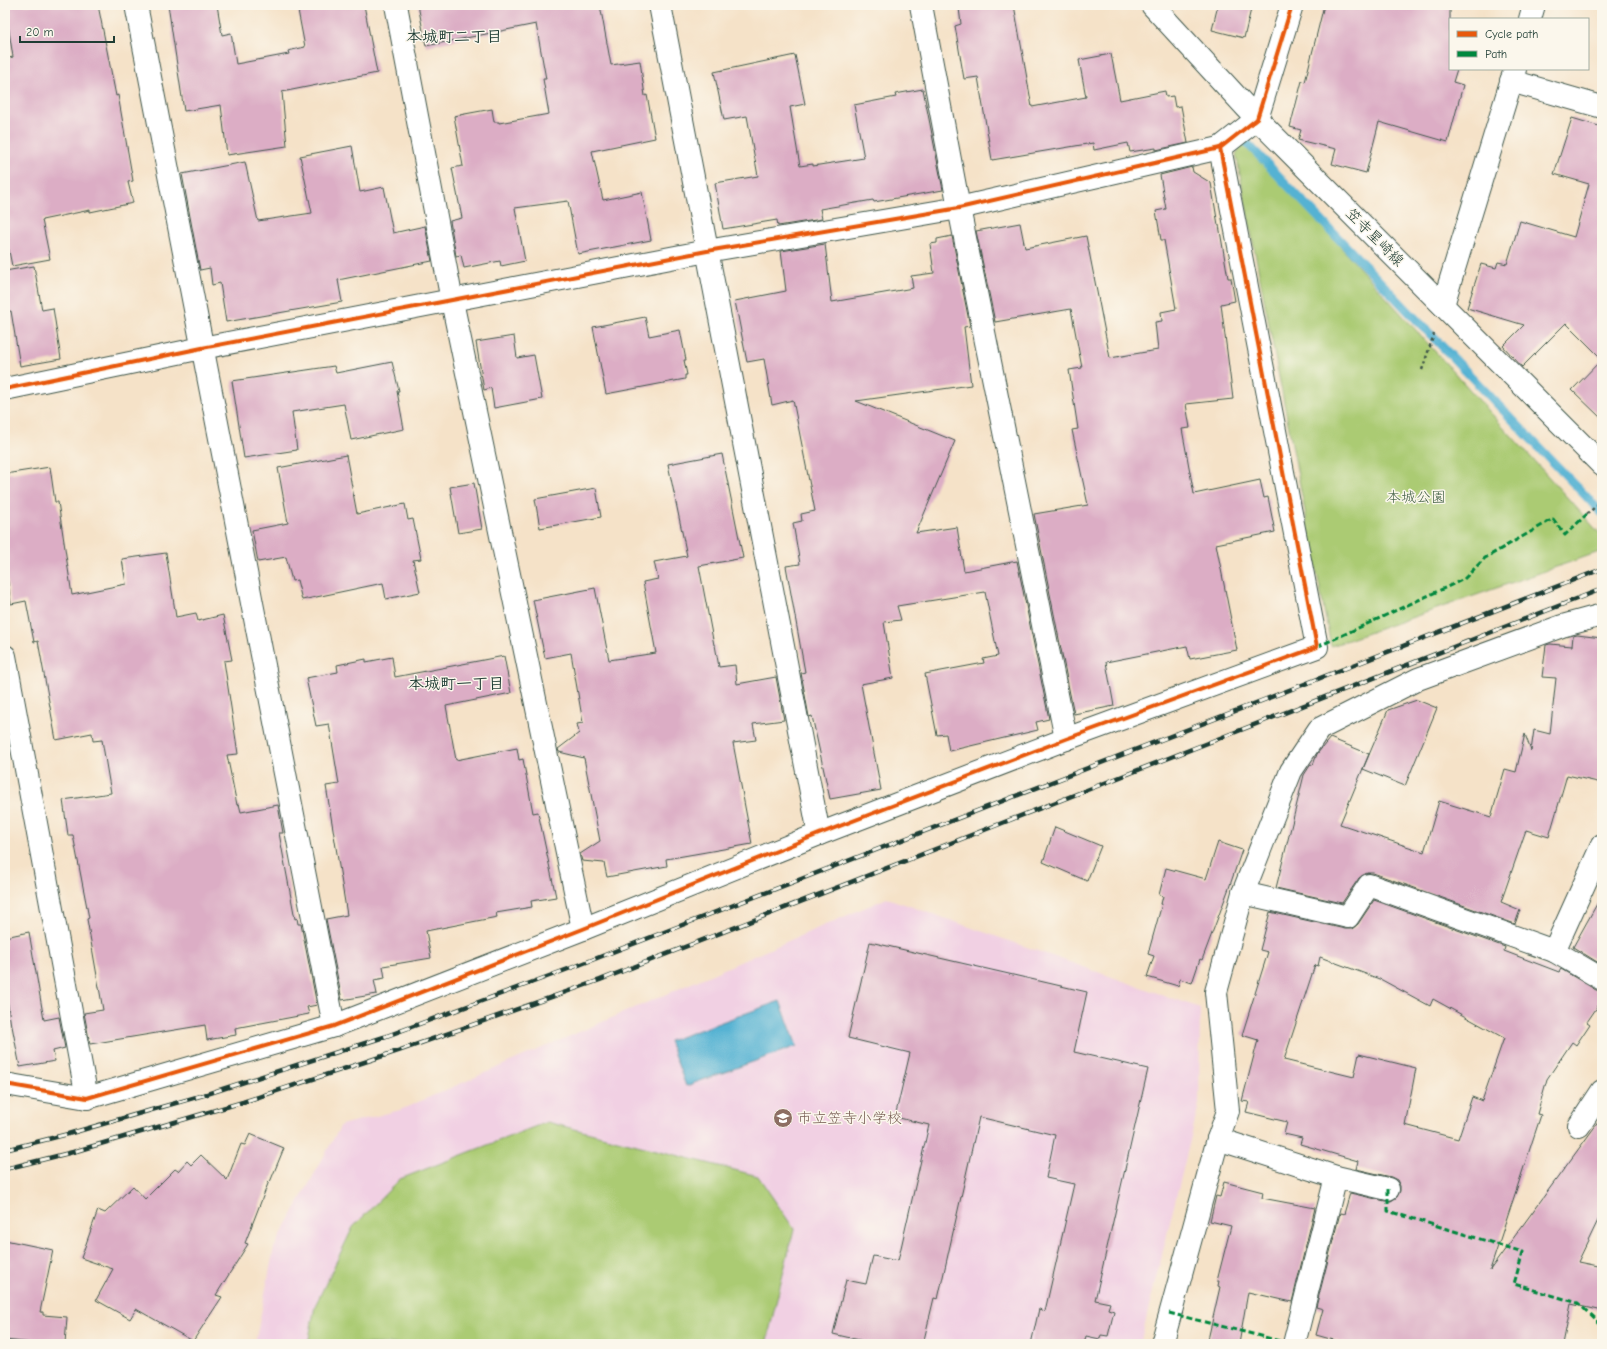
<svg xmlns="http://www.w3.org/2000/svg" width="1607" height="1349" viewBox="0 0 1607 1349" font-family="'Comic Neue','Klee One',sans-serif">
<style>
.built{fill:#f1d0e3}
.green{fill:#abcb73;stroke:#658454}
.water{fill:#55b2d3;stroke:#3a7884}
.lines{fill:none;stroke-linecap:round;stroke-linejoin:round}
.stream{stroke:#55b2d3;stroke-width:9}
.building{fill:#dcadc5;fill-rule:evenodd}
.minor-casing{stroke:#3f564a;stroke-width:24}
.major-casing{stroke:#3f564a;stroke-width:24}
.path{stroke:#3f564a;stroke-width:2.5;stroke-dasharray:3 3;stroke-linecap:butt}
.minor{stroke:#fff;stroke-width:22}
.major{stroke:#fff;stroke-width:22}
.rail-casing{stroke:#1f3d34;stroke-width:4.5}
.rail{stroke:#fbf7ec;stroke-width:3;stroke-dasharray:9;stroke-linecap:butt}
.quiet{stroke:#00873e;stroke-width:3;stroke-dasharray:6 3;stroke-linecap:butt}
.cycleway-casing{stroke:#fbf7ec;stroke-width:6}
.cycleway{stroke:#e8590c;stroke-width:4}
.labels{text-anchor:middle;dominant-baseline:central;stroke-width:3;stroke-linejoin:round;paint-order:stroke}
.street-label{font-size:15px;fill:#1f3d34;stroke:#fbf7ec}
.park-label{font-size:15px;fill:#426044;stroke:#fbf7ec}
.education-label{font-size:15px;fill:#785e54;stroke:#fbf7ec;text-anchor:start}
.neighbourhood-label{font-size:16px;font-weight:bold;fill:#1f3d34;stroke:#fbf7ec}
</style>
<rect width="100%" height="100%" fill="#fbf7ec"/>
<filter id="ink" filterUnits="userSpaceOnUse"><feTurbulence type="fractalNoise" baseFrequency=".025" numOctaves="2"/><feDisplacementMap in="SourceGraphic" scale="8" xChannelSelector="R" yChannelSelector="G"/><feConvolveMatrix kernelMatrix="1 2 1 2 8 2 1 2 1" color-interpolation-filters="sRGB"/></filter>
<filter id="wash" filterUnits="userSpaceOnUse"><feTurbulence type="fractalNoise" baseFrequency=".012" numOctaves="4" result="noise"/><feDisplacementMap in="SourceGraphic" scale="16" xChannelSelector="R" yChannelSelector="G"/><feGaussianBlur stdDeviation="0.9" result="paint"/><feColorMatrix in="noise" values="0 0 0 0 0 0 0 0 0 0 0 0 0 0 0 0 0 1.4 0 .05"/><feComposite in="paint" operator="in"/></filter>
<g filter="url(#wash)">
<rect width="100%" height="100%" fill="#f5e2c8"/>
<polygon class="built" points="887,898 1200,1008 1199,1104 1140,1344 255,1344 274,1248 341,1125 400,1110"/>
<g class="green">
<polygon points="1245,141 1602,536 1602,551 1331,646 1236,154"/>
<polygon points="547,1122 758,1176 794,1229 766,1344 308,1344 315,1306 353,1227 400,1179"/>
</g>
<polygon class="water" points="780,1001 797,1046 686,1086 669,1041"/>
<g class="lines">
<polyline class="stream" points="1245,141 1602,513"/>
</g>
<g id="blocks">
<g class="building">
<polygon points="5,5 98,5 116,96 118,95 133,181 128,182 133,203 90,212 90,210 42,220 50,259 12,266 5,231 5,59 13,57"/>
<polygon points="168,5 217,5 222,35 231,33 236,64 289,54 288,51 305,47 297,5 364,5 377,73 282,92 287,146 227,155 221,105 184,111"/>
<polygon points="418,5 600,5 611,65 640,61 645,96 647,95 655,138 592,151 603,200 642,192 651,240 578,254 568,201 515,208 525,261 501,266 500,261 464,268 461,255 456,256 450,221 462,218 452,168 463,166 454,116 492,109 494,122 499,122 499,123 549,114 543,79 546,79 536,24 426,46"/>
<polygon points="977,5 1014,5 1032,107 1086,97 1079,60 1111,54 1120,100 1165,91 1166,97 1173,96 1175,107 1181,106 1188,143 1156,150 1156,148 1130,152 1128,143 1094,150 1093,143 992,160 978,77 964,79 955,26 961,24 959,8"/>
<polygon points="1218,5 1252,5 1244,38 1212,30"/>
<polygon points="1324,5 1450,5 1450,69 1457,69 1453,82 1463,85 1448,142 1379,122 1366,173 1332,164 1336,149 1298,140 1301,130 1290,127 1302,81 1305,82"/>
<polygon points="795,55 805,104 790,107 800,166 813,164 813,166 864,158 854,105 896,97 895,94 923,89 943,190 874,202 873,200 820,209 822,219 778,226 777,220 723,229 715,183 758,176 747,116 724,120 714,72"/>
<polygon points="1572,118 1602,127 1602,419 1572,390 1602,359 1566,323 1522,367 1503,346 1524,325 1467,308 1481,264 1496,268 1498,262 1507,264 1520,221 1574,237 1589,184 1554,174"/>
<polygon points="352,146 360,192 384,187 393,233 425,226 432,261 338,280 342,302 226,322 220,283 212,285 210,268 200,270 182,174 245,162 258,221 312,213 300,156"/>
<polygon points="1192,167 1193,172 1211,183 1218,225 1219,225 1228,278 1231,278 1235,301 1221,304 1233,399 1186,404 1190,428 1182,429 1194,494 1260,480 1264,498 1268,497 1275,532 1216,544 1237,650 1190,659 1187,646 1106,662 1114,706 1074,714 1034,514 1088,505 1072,430 1078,429 1069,370 1082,368 1071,309 995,322 976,231 1020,223 1025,248 1086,236 1110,358 1158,350 1155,322 1162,321 1161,312 1176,309 1164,240 1161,240 1156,211 1166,209 1160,175"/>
<polygon points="952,236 970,326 964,327 971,385 856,401 955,441 916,533 957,527 964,571 1017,561 1049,719 1036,722 1038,730 949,751 946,734 937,735 925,674 984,663 983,659 998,656 985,592 897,606 901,620 884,622 893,678 861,684 881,790 830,799 812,716 809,717 801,673 805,672 786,566 800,564 793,523 802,521 801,514 815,511 793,400 772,405 764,359 747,362 735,301 786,291 781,251 825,244 832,302 913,288 911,276 934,273 930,244 937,243 937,239"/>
<polygon points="34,266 42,310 53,308 61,359 20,366 11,311 5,312 5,271"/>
<polygon points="645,317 649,336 680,330 686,360 684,360 687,375 685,375 685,379 606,394 593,327"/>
<polygon points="514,336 517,358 534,355 542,399 494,408 491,388 484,390 476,342"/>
<polygon points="392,362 399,391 397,391 404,429 351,440 344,404 292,412 297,450 244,458 232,381 334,366 336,373"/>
<polygon points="722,454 743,558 699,566 714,645 715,645 719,667 735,665 737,684 776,677 784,720 753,724 756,740 733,743 752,844 666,859 667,866 607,877 604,863 582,861 580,854 600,841 584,758 559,752 558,749 579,733 577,724 583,723 571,653 545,658 533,600 595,588 609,660 656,653 643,582 658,579 654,562 687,556 668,464"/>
<polygon points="346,455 357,514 405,504 408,520 413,519 421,559 413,560 420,592 386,599 383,583 302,600 297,580 292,581 286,557 258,562 252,530 288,523 278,468"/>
<polygon points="50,467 55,502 58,502 72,595 126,584 122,559 166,553 176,617 196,613 198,621 223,615 232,660 224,661 238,754 227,755 237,805 239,804 241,812 278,805 283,833 279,833 295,919 297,918 298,924 301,924 317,1005 307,1007 309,1014 235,1028 236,1035 207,1040 205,1025 90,1044 84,1013 103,1010 87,919 89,918 73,835 68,835 63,800 111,793 102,740 93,741 92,733 56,740 38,641 34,642 26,601 11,604 7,576 5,577 5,474"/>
<polygon points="474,483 482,529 458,533 450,487"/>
<polygon points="596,488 601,517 540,528 535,499"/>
<polygon points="1577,635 1602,638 1602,783 1567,775 1549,837 1526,830 1501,902 1520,910 1515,924 1373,873 1367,873 1359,878 1342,903 1276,888 1304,775 1311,764 1313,765 1317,754 1330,738 1369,754 1340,824 1424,852 1439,801 1491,817 1505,769 1516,772 1525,734 1531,751 1534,730 1550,734 1556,678 1542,677 1546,645 1550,644 1572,646 1573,636"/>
<polygon points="504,656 511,693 446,706 456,760 517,748 519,760 523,759 533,813 538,812 556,897 531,901 532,907 496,913 497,917 426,931 431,958 383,966 385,978 374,980 377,994 342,1000 326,919 347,915 326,786 339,784 329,724 316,726 306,678 338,672 337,665 366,659 366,662 392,657 395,677"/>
<polygon points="1417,700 1437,708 1405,786 1363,769 1388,710"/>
<polygon points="1055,827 1101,846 1087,881 1043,862"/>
<polygon points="1218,842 1242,850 1229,888 1202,960 1200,959 1192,983 1180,979 1178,986 1147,977 1154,956 1148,954 1162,904 1161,904 1163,896 1159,895 1166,868 1206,879"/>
<polygon points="1602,895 1602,965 1573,947"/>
<path d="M1374 900 1505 947 1504 951 1559 972 1561 969 1596 990 1602 991V1000L1587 1022 1590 1024 1576 1045 1572 1042 1547 1079 1537 1114 1541 1115 1490 1270 1602 1117V1212L1578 1262 1602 1267V1311L1571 1304 1563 1344H1348L1316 1335 1323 1309 1316 1307 1340 1213 1344 1214 1350 1193 1385 1201H1391L1397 1197 1400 1191V1186L1397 1180 1391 1177 1356 1169 1358 1161 1300 1144 1302 1138 1284 1134 1287 1122 1246 1112 1249 1102 1242 1101 1258 1040 1242 1035 1268 952 1260 950 1270 912 1345 929H1352L1358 924ZM1320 957 1382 980 1430 1006 1433 999 1504 1038 1482 1101 1472 1097 1458 1139 1405 1125 1416 1068 1359 1054 1354 1077 1284 1060 1315 965 1318 966Z"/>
<polygon points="29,932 44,1020 59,1017 65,1048 53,1051 55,1061 20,1067 12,1026 11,1026 5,985 5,937"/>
<polygon points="870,942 1087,992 1074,1052 1148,1069 1095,1300 1110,1303 1108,1309 1114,1311 1108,1336 1101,1335 1100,1339 1086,1336 1084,1344 1031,1344 1039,1309 1045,1311 1074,1184 1046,1178 1055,1135 979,1117 938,1299 934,1298 923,1344 877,1344 833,1334 846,1280 866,1284 873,1256 898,1261 929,1125 895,1117 910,1053 848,1038"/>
<polygon points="250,1134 284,1148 270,1182 269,1181 245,1243 248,1244 216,1295 222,1297 193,1341 136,1309 130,1319 96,1300 113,1269 81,1258 98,1210 105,1213 133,1186 145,1199 175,1169 178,1171 187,1161 191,1165 201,1155 227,1180 241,1144 245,1145"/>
<polygon points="1224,1182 1263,1192 1262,1198 1315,1208 1292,1302 1248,1292 1239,1344 1207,1344 1220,1287 1218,1286 1219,1281 1217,1281 1231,1226 1210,1221 1216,1196 1220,1197"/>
<polygon points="5,1240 53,1250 40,1312 43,1312 43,1315 67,1317 65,1344 42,1344 5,1340"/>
</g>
</g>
</g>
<g filter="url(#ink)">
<use href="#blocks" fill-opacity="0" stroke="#3f564a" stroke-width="1"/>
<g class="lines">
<g class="minor-casing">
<g id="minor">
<polyline points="136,5 334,1026"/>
<polyline points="396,5 452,301 583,929"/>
<polyline points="660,5 819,834"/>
<polyline points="921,5 959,208 1066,739"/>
<polyline points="1530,19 1534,5"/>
<polyline points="1511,81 1602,107"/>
<polyline points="1443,305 1515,69"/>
<polyline points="5,389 202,348 707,251 959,208 1220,148 1257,119 1292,5"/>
<polyline points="5,656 87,1098"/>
<polyline points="1243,893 1348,917 1369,885 1554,951 1602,979"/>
<polyline points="1554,951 1602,845"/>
<polyline points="5,1084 87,1098 334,1026 583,929 819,834 1066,739 1317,647 1220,148"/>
<polyline points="1579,1126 1602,1091"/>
<polyline points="1218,1139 1336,1177 1388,1189"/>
<polyline points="1162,1344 1218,1139 1228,1111 1216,992 1243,893 1291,771 1319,729 1418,679 1562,626 1602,615"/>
<polyline points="1294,1344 1336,1177"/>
</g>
</g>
<g class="major-casing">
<polyline id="major" points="1152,5 1257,119 1602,465"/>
</g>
<g class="path">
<polyline points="1422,370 1434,334"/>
<polyline points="1587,514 1602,501"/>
</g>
<use href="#minor" class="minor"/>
<use href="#major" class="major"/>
<g class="rail-casing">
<g id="rail">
<polyline points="5,1150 68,1134 207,1094 384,1037 579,965 1602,569"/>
<polyline points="5,1169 73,1152 243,1102 401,1050 600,980 1602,589"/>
</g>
</g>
<use href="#rail" class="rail"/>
<g class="quiet">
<polyline points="1317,647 1464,579 1485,558 1553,519 1565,535 1587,514"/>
<polyline points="1388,1189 1388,1211 1523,1252 1514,1284 1578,1303 1602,1326"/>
<polyline points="1169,1313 1292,1344"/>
</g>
<g class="cycleway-casing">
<g id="cycleway">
<polyline points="5,389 202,348 707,251 959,208 1220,148 1257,119 1292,5"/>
<polyline points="5,1084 87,1098 334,1026 583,929 819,834 1066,739 1317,647 1220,148"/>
</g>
</g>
<use href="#cycleway" class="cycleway"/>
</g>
</g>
<defs>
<g id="school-disc" transform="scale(1)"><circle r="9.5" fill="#8d6e63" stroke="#fbf7ec"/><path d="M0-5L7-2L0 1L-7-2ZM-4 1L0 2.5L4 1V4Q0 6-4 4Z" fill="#fff"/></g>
</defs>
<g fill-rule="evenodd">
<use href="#school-disc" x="783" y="1118"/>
</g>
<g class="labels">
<g class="street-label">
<text transform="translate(1375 237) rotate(45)">笠寺星崎線</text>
</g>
<g class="park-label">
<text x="1416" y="497">本城公園</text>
</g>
<g class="education-label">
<text x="797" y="1118">市立笠寺小学校</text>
</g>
<g class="neighbourhood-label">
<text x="454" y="37">本城町二丁目</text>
<text x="456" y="684">本城町一丁目</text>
</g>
</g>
<rect width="1607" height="1349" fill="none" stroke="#fbf7ec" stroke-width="20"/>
<rect x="1449" y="18" width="140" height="52" fill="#fbf7ec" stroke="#a3ada2"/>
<rect x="1457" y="31" width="20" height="6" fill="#e8590c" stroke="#a3ada2"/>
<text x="1485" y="38" font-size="12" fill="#1f3d34">Cycle path</text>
<rect x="1457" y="51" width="20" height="6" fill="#00873e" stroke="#a3ada2"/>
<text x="1485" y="58" font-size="12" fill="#1f3d34">Path</text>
<path d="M20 36v6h94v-6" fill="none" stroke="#1f3d34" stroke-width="2"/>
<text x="26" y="36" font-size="12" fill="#1f3d34" stroke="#fbf7ec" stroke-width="3" paint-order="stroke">20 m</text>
</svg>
